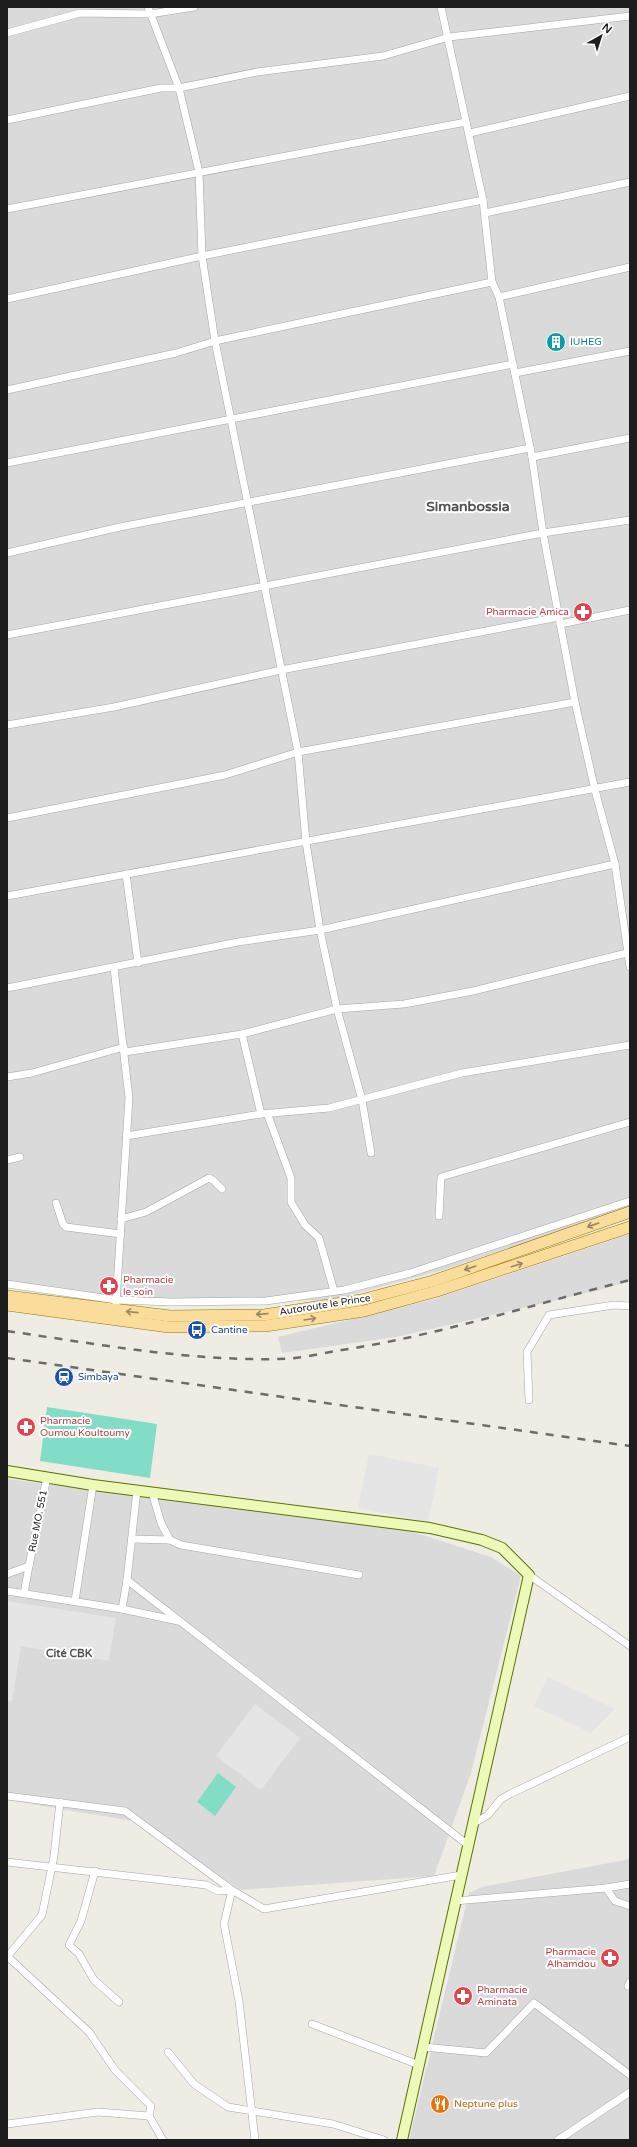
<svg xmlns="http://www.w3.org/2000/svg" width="637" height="2147" viewBox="0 0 637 2147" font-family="'Varela Round',sans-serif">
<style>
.residential{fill:#dbdada}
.pitch{fill:#81ddc5}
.parking{fill:#e5e5e5}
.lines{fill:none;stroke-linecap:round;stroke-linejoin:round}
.street-casing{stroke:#a4a4a4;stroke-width:8}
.secondary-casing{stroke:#597206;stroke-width:12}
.primary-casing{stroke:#957602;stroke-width:12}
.street{stroke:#fff;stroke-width:7}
.secondary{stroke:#edf9b7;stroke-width:10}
.primary{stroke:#fbdd9b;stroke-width:11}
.rail{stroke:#6b6b6b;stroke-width:2.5;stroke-dasharray:8 8;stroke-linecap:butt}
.oneway{stroke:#978762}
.labels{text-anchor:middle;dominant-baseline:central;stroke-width:4;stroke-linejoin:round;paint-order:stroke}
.culture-label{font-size:10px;fill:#0d838f;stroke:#fff;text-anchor:start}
.health-label{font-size:10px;fill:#be3a42;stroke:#fff;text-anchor:start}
.street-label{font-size:10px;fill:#1d1d1d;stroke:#fff}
.transit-label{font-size:10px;fill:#164399;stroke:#fff;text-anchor:start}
.food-label{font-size:10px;fill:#c56008;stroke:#fff;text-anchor:start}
.neighbourhood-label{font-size:11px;font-weight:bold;fill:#505050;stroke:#fff}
.district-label{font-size:14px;font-weight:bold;fill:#505050;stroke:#fff}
</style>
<rect width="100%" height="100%" fill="#eeece3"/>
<g class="residential">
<polygon points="7,7 630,7 630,1208 443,1270 332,1300 130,1303 7,1286"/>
<polygon points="630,1234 630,1281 600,1290 396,1337 282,1353 278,1337 431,1300"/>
<polygon points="7,1479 410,1531 491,1557 521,1576 471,1773 434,1876 241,1890 139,1822 7,1800"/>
<polygon points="630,1859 630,2140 409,2140 469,1893 482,1887"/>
</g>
<g class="pitch">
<polygon points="47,1407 157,1424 150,1478 40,1461"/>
<polygon points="218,1773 236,1787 215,1816 197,1802"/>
</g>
<g class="parking">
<polygon points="369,1454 439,1468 428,1522 358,1508"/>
<polygon points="7,1601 116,1618 109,1661 21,1646 12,1701 7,1700"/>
<polygon points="548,1677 615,1709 591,1733 534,1706"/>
<polygon points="255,1704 300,1738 261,1790 216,1756"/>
</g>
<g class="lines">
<g class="street-casing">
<g id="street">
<polyline points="148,7 179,88 199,172 202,256 215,341 298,752 306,842 320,930 337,1009 362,1100 371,1153"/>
<polyline points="441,7 483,200 492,282 499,297 532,457 543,533 575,702 595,790 615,864 630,967"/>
<polyline points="7,33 80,13 150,14 194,7"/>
<polyline points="7,120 161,88 179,88 257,72 383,56 449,37 630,16"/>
<polyline points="470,133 630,96"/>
<polyline points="7,209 466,122"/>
<polyline points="485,213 630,182"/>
<polyline points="499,297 630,267"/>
<polyline points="7,299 202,256 483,200"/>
<polyline points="515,373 630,351"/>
<polyline points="7,390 176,353 215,341 492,282"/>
<polyline points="532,457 630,438"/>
<polyline points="7,463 513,364"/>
<polyline points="7,553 120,527 530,448"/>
<polyline points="560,624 630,610"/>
<polyline points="7,635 543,533 630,520"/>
<polyline points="7,725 114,707 281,670 559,617"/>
<polyline points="7,818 225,775 298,752 575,702"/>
<polyline points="126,874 138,963"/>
<polyline points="7,896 630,782"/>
<polyline points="114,968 129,1098 116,1303"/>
<polyline points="7,988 238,942 320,930 615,864"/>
<polyline points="242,1034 261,1114"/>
<polyline points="125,1052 242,1034 337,1009 404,1004 473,991 627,953"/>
<polyline points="7,1077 32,1073 124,1047"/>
<polyline points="267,1113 291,1178 291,1202 305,1225 319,1238 334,1291"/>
<polyline points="126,1136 261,1114 329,1108 462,1073 630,1045"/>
<polyline points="7,1160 20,1157"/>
<polyline points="56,1203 63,1224 66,1227 121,1234"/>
<polyline points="439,1216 441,1177 630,1122"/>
<polyline points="121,1219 146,1212 209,1178 213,1180 222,1189"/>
<polyline points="7,1284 117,1300 171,1302 266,1301 344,1290 410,1273 630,1201"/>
<polyline points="529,1400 527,1352 549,1315 614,1305 630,1306"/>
<polyline points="137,1490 127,1580 468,1845"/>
<polyline points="152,1492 161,1523 170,1540 181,1545 359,1575"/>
<polyline points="132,1539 170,1540"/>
<polyline points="7,1574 29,1566 47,1477"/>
<polyline points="529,1575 630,1646"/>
<polyline points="7,1591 122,1609 178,1621"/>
<polyline points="24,1594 29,1566"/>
<polyline points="75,1601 93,1485"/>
<polyline points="122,1609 127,1580"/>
<polyline points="7,1796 125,1811 232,1890 264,1909 461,1875"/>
<polyline points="474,1823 488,1815 501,1799 510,1794 630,1737"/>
<polyline points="7,1862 206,1885 218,1891 232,1890 224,1924 239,2001 255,2140"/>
<polyline points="95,1871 81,1921 69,1945 79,1954 94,1980 119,2002"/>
<polyline points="606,1888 615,1901 630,1906"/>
<polyline points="455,1901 606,1888 630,1884"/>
<polyline points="7,1956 89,2032 115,2070 151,2106 149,2116"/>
<polyline points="7,1957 42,1915 54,1856 60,1802"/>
<polyline points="628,1986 630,1982"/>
<polyline points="312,2024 419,2065"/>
<polyline points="423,2047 486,2053 534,2003 630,2075"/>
<polyline points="168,2052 194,2084 228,2107 333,2124 384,2140"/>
<polyline points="7,2124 98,2112 149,2116 163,2140"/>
<polyline points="558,2140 630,2092"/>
</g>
</g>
<g class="secondary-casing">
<polyline id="secondary" points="7,1471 93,1485 430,1528 482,1540 502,1548 529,1575 402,2140"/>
</g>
<g class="primary-casing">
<g id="primary">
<polyline points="7,1296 170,1316 264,1315 361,1300 433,1281 630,1212"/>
<polyline points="7,1305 169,1327 265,1326 364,1311 437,1291 630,1227"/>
</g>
</g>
<use href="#street" class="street"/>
<use href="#secondary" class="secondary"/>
<use href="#primary" class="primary"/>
<g class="rail">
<path d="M7 1331C97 1344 188 1361 279 1359 300 1359 322 1353 342 1350 440 1335 534 1304 630 1280"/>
<polyline points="7,1358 630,1446"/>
</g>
</g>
<defs><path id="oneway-shaft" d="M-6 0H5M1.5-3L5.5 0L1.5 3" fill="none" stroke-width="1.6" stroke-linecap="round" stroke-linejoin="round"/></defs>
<g class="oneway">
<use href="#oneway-shaft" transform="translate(593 1225) rotate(161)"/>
<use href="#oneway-shaft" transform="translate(517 1265) rotate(-18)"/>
<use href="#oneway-shaft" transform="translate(470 1268) rotate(161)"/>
<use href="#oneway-shaft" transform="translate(132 1312) rotate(-174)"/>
<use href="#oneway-shaft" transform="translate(262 1314) rotate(176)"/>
<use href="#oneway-shaft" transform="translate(310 1319) rotate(-9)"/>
</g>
<defs>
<g id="building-disc" transform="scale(1)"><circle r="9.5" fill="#0f9aa8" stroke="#fff"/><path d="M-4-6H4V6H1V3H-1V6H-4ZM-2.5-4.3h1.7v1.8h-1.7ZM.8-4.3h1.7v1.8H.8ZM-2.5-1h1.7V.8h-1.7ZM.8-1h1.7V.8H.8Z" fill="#fff"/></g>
<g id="pharmacy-disc" transform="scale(1)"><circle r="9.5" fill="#e0444e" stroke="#fff"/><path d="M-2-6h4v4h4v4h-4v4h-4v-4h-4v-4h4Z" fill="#fff"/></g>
<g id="bus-disc" transform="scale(1)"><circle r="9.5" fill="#1a4fb4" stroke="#fff"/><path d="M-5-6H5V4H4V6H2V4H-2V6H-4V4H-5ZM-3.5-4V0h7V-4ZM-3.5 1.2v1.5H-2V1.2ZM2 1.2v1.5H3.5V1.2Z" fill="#fff"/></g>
<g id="station-disc" transform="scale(1)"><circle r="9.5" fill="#1a4fb4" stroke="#fff"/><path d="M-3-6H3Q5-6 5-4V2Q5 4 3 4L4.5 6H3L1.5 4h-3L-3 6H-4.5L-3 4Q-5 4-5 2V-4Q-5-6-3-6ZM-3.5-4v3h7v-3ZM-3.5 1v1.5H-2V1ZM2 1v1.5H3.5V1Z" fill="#fff"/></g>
<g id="restaurant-disc" transform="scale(1)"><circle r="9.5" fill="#e8710a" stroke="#fff"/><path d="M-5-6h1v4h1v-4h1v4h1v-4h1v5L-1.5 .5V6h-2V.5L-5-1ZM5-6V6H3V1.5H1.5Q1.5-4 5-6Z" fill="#fff"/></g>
</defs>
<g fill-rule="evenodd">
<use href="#building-disc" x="556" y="342"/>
<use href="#pharmacy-disc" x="583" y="612"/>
<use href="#pharmacy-disc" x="109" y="1286"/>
<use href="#bus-disc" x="197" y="1330"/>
<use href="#station-disc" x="64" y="1377"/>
<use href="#pharmacy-disc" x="26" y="1427"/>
<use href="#pharmacy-disc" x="610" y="1958"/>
<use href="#pharmacy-disc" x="463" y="1996"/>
<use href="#restaurant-disc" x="440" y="2104"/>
</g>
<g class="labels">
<g class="culture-label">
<text x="570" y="342">IUHEG</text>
</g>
<g class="health-label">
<text x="569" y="612" text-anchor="end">Pharmacie Amica</text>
<text x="123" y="1280">Pharmacie<tspan x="123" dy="12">le soin</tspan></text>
<text x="40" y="1421">Pharmacie<tspan x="40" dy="12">Oumou Koultoumy</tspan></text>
<text x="596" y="1952" text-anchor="end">Pharmacie<tspan x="596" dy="12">Alhamdou</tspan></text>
<text x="477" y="1990">Pharmacie<tspan x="477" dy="12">Aminata</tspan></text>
</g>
<g class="street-label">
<text transform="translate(325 1305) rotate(-9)">Autoroute le Prince</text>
<text transform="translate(38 1521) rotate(-79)">Rue MO. 551</text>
</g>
<g class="transit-label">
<text x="211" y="1330">Cantine</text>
<text x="78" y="1377">Simbaya</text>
</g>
<g class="food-label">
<text x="454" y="2104">Neptune plus</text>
</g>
<g class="neighbourhood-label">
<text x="69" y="1653">Cité CBK</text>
</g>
<g class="district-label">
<text x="468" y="506">Simanbossia</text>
</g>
</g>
<rect width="637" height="2147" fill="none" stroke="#1d1d1d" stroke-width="16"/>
<g transform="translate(601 36) rotate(39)" stroke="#ffffff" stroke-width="3" paint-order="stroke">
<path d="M0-3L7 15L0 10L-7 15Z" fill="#1d1d1d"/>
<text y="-6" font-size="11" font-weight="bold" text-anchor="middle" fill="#1d1d1d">N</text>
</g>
</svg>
